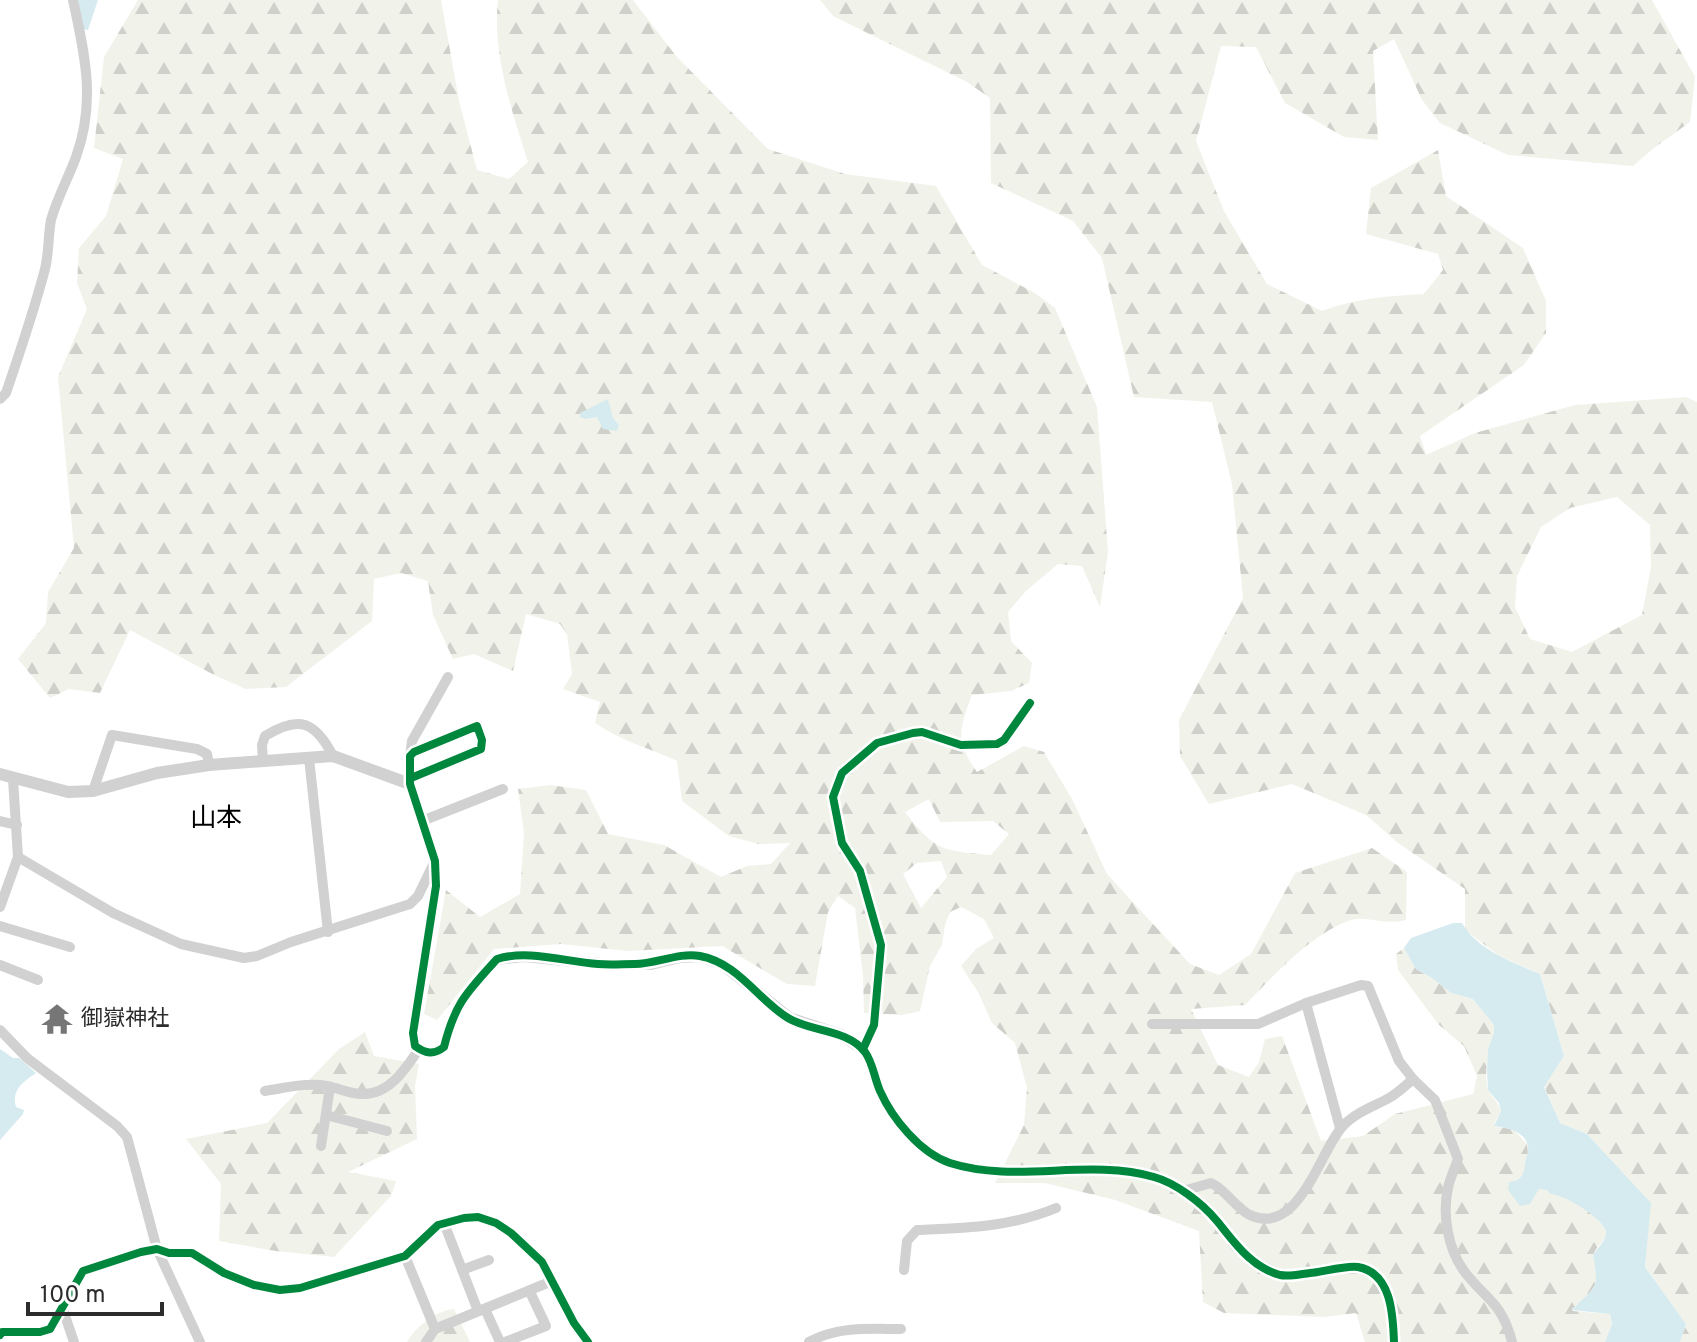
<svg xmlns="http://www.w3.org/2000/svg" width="1697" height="1342" font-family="Overpass,'Noto Sans JP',sans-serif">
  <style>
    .forest { fill: url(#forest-firs); fill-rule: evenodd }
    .water { fill: #d6ebf0 }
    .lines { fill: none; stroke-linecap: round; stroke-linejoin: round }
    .minor { stroke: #d1d1d1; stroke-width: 10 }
    .tertiary { stroke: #d1d1d1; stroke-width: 12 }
    .cycleway-casing { stroke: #fff; stroke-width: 13 }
    .cycleway { stroke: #00873e; stroke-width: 8 }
    .labels { text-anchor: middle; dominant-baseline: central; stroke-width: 8; stroke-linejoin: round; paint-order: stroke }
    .poi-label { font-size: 22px; fill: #2c2c2c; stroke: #fff; text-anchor: start }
    .quarter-label { font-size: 26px; fill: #000; stroke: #fff }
  </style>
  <defs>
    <pattern id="forest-firs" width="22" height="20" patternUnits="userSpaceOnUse" patternTransform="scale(2)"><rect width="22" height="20" fill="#f1f3ea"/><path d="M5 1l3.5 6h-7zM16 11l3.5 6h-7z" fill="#cfd0c9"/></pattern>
  </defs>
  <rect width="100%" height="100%" fill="#fff"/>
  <!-- forest -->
  <g class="forest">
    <path d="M138 0H441L459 101 477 170 509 179 528 162C512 111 492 54 498 0H633L676 56 768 149 845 174 936 186 982 265 1035 293 1055 308 1097 407 1108 552 1100 607 1082 566 1058 564 1026 591 1008 612 1011 641 1032 663 1029 683 1011 691 972 695C959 730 955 741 977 772L1024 746 1044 752 1072 799 1107 874 1190 964 1219 975 1251 954 1295 873 1372 848 1407 872 1406 920C1385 926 1365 915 1351 920 1312 933 1273 976 1245 1005L1191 1009 1218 1065 1249 1077 1259 1062 1265 1039 1282 1036 1321 1141 1363 1136 1395 1114 1473 1094 1477 1076 1464 1046 1438 1024 1398 970 1396 954 1404 948 1416 969 1432 978 1451 993 1474 999 1494 1025C1495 1046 1481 1066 1488 1089 1491 1097 1499 1102 1501 1111L1494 1124 1496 1127 1513 1129 1527 1144 1528 1153 1523 1176 1510 1192 1517 1199H1533L1534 1193 1539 1189C1552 1189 1600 1213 1605 1229 1609 1239 1599 1243 1595 1251 1591 1258 1595 1262 1597 1268 1602 1286 1583 1299 1572 1309L1573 1311 1610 1314 1612 1324 1605 1342H1365L1356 1313 1324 1317 1224 1313 1203 1302 1199 1231 1115 1200 1045 1183H995L1024 1125 1027 1088 1015 1043 992 1023 978 992 961 966 976 949 994 938 984 919 961 907 950 912 945 925 942 945 930 966 920 1011 902 1015 864 1013 863 976 855 908 838 896 828 912 815 986 787 984 722 946 628 951 561 944 494 949 437 1020 424 1014 446 890 480 917 520 894 524 833 518 789 550 785 586 790 608 834 664 845 721 877 747 866 771 864 790 843 759 844 729 836 682 801 677 761C649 748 621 741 595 723L600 702 563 689 572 674 567 634 560 624 526 614 513 671 474 654 453 659 433 615 428 581 401 573 374 579 372 621 286 687 246 689 216 676 130 630 100 693 69 689 50 698 18 659 46 623 48 592 74 548 58 377 87 309 77 283 79 248 106 216 123 159 94 148 104 57ZM929 799 940 822 993 821 1009 834 991 855C943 851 935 851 905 812ZM941 861 947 877 921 908 903 874 917 863Z"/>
    <path d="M820 0H1652L1695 77 1690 122 1654 148 1633 166 1508 155 1440 123 1422 100 1394 39 1373 51 1378 140 1344 137 1285 103 1256 47 1221 46 1196 141 1224 211 1267 284 1322 311C1356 298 1388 296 1424 294L1443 270 1438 254 1366 234 1371 188 1438 150 1446 196 1523 248 1546 301V333L1524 365 1420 436 1426 455 1475 433 1575 405 1686 397 1697 402V1342H1680L1686 1324 1645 1267 1650 1203 1587 1134 1560 1123 1544 1086 1564 1056 1540 974 1498 955 1465 930V889L1398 843 1366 815 1292 784 1209 804 1180 756 1179 720 1243 598 1232 484 1212 402 1134 397 1102 258 1073 221 991 183 990 98 967 82 833 16ZM1617 497 1650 525 1651 567 1642 615 1572 652 1530 639 1515 607 1517 576 1541 527 1570 508Z"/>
    <path d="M365 1032 374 1056 419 1064 415 1086 417 1139 348 1172 396 1181 391 1196 334 1257 276 1251 219 1241 221 1184 186 1139 267 1123 339 1049Z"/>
    <path d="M454 1309 470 1342H407C415 1327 437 1310 454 1309Z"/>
  </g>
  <!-- water -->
  <g class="water">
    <path d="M78 0H98L88 30 83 29Z"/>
    <path d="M608 399 613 418 619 425 617 431 603 429 597 417 585 419 580 417V413Z"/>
    <path d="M1453 923H1462C1477 950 1513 962 1540 974L1564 1056 1544 1087 1560 1123 1587 1134 1651 1203 1645 1267 1686 1324 1680 1342H1605L1612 1324 1610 1314 1572 1310C1595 1285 1600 1292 1593 1256 1596 1249 1606 1241 1606 1233 1607 1220 1562 1193 1550 1194L1547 1190 1539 1189 1530 1204 1520 1206 1508 1190 1509 1182C1521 1181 1523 1176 1525 1165 1525 1161 1527 1156 1528 1152 1530 1132 1508 1128 1494 1126L1501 1111 1499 1103 1488 1090 1487 1072 1488 1049 1494 1033V1025L1473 999 1451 993 1432 978 1416 969 1404 948 1411 938Z"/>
    <path d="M0 1049 13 1058H19L36 1073C23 1082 11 1090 16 1107L24 1110 23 1114 0 1140Z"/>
  </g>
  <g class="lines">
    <!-- minor -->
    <g class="minor">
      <path d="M0 399 6 393C20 352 34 311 45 269 49 253 48 236 51 220 57 198 68 179 76 157 96 102 85 55 73 0"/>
      <path d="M1030 703 1004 740 997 744 961 745 922 732 913 733 877 743 842 773 833 797 842 843 860 871 881 945 874 1025 863 1049 872 1063 880 1090 889 1108 907 1132 928 1150 948 1163 1004 1172 1112 1170 1156 1177 1183 1191 1216 1219 1235 1246 1257 1263 1282 1276 1358 1267 1374 1275 1390 1296 1394 1342"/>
      <path d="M410 756 412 741 448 677"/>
      <path d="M309 758 328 932"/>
      <path d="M263 761 262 745 265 736C299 715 315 721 333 756"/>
      <path d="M410 784V756L414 752 477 726 482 740 481 749 411 778"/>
      <path d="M93 791 112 735 197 749 207 754 209 765"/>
      <path d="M0 821 17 825"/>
      <path d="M422 821 503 789"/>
      <path d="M18 857 113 913 181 944 244 958 257 956 291 942 410 904 418 896 435 861"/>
      <path d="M0 907 18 857 13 779"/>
      <path d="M0 926 70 947"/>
      <path d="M0 965 38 980"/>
      <path d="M1306 1003 1340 1128"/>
      <path d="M1152 1024H1258L1306 1003 1361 985 1368 986 1399 1061 1413 1079 1435 1100 1458 1159C1455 1168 1450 1178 1448 1188 1442 1215 1448 1249 1464 1271 1486 1300 1502 1302 1512 1342"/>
      <path d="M0 1030 27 1058 117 1126 127 1137 157 1249 200 1342"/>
      <path d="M265 1091C285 1088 307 1082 327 1086 339 1088 352 1095 364 1094 390 1094 406 1068 419 1049"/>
      <path d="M326 1115 387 1131"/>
      <path d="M321 1146 330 1087"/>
      <path d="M1183 1191 1211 1183C1226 1190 1234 1206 1248 1214 1298 1240 1320 1151 1342 1127 1354 1113 1373 1107 1389 1098 1398 1093 1405 1086 1413 1079"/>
      <path d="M444 1223 478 1311"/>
      <path d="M405 1256 435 1329"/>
      <path d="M462 1270 489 1260"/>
      <path d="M904 1270 907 1241 917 1230C965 1228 1011 1227 1056 1208"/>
      <path d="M62 1307 74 1342"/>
      <path d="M485 1309 500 1342"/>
      <path d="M0 1335 2 1332H40L50 1329 83 1271 141 1252 157 1249 169 1253H192L224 1273 254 1285 280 1290 300 1288 405 1256 438 1225 464 1218 478 1217 496 1223 511 1233 542 1262 574 1323 588 1342"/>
      <path d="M426 1342 435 1329 552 1281"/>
      <path d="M505 1342 546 1326 530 1292"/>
      <path d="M809 1342C838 1326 869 1329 901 1329"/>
    </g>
    <!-- tertiary -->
    <path class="tertiary" d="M0 774 68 792 93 791 157 773 209 765 333 756 410 784 435 861 436 886 413 1033 415 1046C426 1054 434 1055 444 1047 455 1003 467 992 497 959L524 956 601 964H651L680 957 700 956 724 965 789 1018 841 1035 863 1049"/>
    <defs>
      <g id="cycleway">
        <path d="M411 778 481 749 482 740 477 726 414 752 410 756V784L435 861 436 886 413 1033 415 1046C426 1054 434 1055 444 1047 455 1003 467 992 497 959 528 949 566 962 598 964 610 965 623 964 635 964 656 964 679 952 700 956 738 963 758 1000 788 1018 811 1032 847 1029 865 1052 873 1063 874 1077 880 1091 892 1118 920 1153 950 1163 1016 1184 1088 1158 1154 1177 1176 1183 1202 1203 1217 1221 1235 1243 1251 1267 1280 1275 1289 1277 1301 1274 1310 1273 1322 1272 1347 1265 1358 1267 1392 1273 1393 1316 1394 1342"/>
        <path d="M863 1049 874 1025 881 945 860 871 842 843 833 797 842 773 877 743 913 733 922 732 961 745 997 744 1004 740 1030 703"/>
        <path d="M0 1335 2 1332H40L50 1329 83 1271 141 1252 157 1249 169 1253H192L224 1273 254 1285 280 1290 300 1288 405 1256 438 1225 464 1218 478 1217 496 1223 511 1233 542 1262 574 1323 588 1342"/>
      </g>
    </defs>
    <!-- cycleway casing -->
    <use href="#cycleway" class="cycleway-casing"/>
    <!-- cycleway -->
    <use href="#cycleway" class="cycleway"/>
  </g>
  <!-- icons -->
  <defs>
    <symbol id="temple-bare" viewBox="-9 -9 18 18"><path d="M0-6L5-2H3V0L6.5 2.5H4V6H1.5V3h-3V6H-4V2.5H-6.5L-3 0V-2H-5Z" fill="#767676" stroke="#fff" stroke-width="2.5" paint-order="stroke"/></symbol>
  </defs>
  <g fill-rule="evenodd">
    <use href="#temple-bare" x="35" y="997" width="44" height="44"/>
  </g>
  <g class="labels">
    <!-- poi labels -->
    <g class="poi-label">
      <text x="81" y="1019">御嶽神社</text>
    </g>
    <!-- quarter labels -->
    <g class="quarter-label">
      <text x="216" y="819">山本</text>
    </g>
  </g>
  <!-- scale -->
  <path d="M28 1302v12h134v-12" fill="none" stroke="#2c2c2c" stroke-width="4"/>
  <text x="40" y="1302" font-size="24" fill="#2c2c2c" stroke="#ffffff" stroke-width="6" paint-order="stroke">100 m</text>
</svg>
